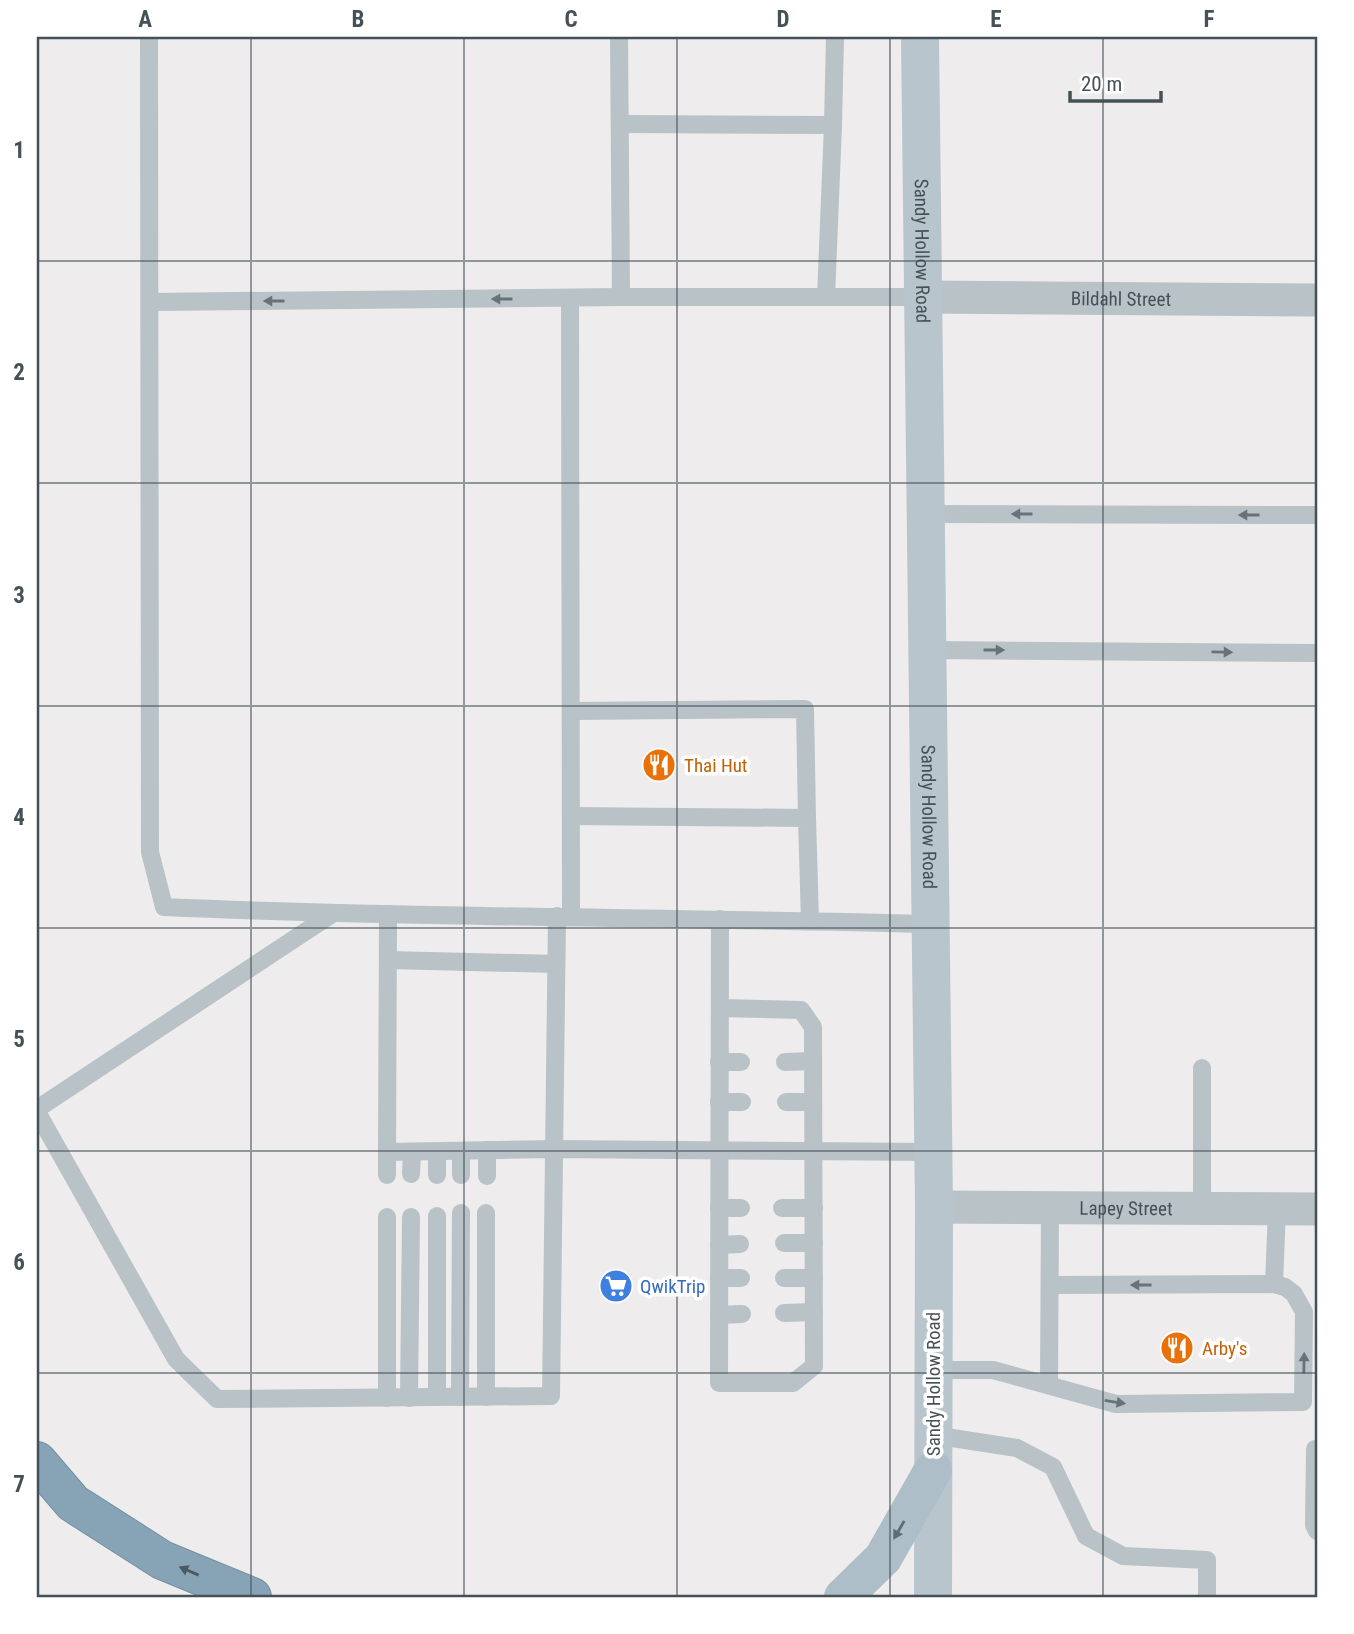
<svg xmlns="http://www.w3.org/2000/svg" width="1354" height="1634" font-family="'Roboto Condensed',sans-serif">
  <style>
    .lines { fill: none; stroke-linecap: round; stroke-linejoin: round }
    .highway-casing { stroke: #738fa2; stroke-width: 40 }
    .lane { stroke: #b8c2c7; stroke-width: 18 }
    .street { stroke: #b8c2c7; stroke-width: 33 }
    .secondary { stroke: #b9c5cc; stroke-width: 38 }
    .primary { stroke: #adbec9; stroke-width: 38 }
    .highway { stroke: #87a4b7; stroke-width: 38 }
    .oneway { fill: #687379 }
    .oneway2 { fill: #606c74 }
    .oneway3 { fill: #4c5961 }
    .grid { fill: none; stroke: #465157; stroke-width: 2; stroke-opacity: 0.55 }
    .labels { text-anchor: middle; dominant-baseline: central; stroke-width: 7; stroke-linejoin: round; paint-order: stroke }
    .street-label { font-size: 19px; fill: #465157; stroke: #fff }
    .food-label { font-size: 19px; fill: #c56008; stroke: #fff; text-anchor: start }
    .shop-label { font-size: 19px; fill: #366cbe; stroke: #fff; text-anchor: start }
    .neatline { fill: none; stroke: #465157; stroke-width: 2.5 }
    .grid-label { font-size: 23px; text-anchor: middle; font-weight: bold; fill: #465157 }
  </style>
  <rect width="100%" height="100%" fill="#eeecec"/>
  <g class="lines">
    <defs>
      <path id="highway" d="M37 1461 73 1503 162 1560 252 1597"/>
    </defs>
    <!-- highway casing -->
    <use href="#highway" class="highway-casing"/>
    <!-- lane -->
    <g class="lane">
      <path d="M149 37 150 852 164 907C419 918 675 917 930 924"/>
      <path d="M619 37 621 297"/>
      <path d="M620 124 833 125 835 37"/>
      <path d="M826 297 833 125"/>
      <path d="M570 299 571 916"/>
      <path d="M150 302 621 297H923"/>
      <path d="M925 514 1317 515"/>
      <path d="M926 650 1317 653"/>
      <path d="M571 711 805 709 807 818"/>
      <path d="M571 816 807 818 810 921"/>
      <path d="M388 914 387 1152 554 1149 933 1152"/>
      <path d="M388 960 556 964"/>
      <path d="M720 1008 801 1010 813 1027 814 1366 793 1383H719L720 919"/>
      <path d="M719 1062H741"/>
      <path d="M785 1062 813 1061"/>
      <path d="M719 1102H742"/>
      <path d="M786 1102H813"/>
      <path d="M37 1109 332 914"/>
      <path d="M37 1112 176 1359 217 1399 551 1396 557 916"/>
      <path d="M487 1150V1176"/>
      <path d="M461 1151V1175"/>
      <path d="M387 1152V1175"/>
      <path d="M437 1152V1175"/>
      <path d="M411 1174 412 1152"/>
      <path d="M719 1208H741"/>
      <path d="M782 1208H814"/>
      <path d="M1202 1208V1068"/>
      <path d="M387 1217V1398"/>
      <path d="M784 1243H814"/>
      <path d="M719 1245 740 1244"/>
      <path d="M719 1278H741"/>
      <path d="M784 1278H814"/>
      <path d="M1274 1284 1277 1209"/>
      <path d="M784 1313 814 1312"/>
      <path d="M719 1315 742 1314"/>
      <path d="M934 1370H993L1116 1404 1303 1402 1304 1312 1294 1294 1285 1287 1274 1284 1050 1285"/>
      <path d="M1049 1384 1050 1208"/>
      <path d="M437 1397V1216"/>
      <path d="M460 1397 461 1213"/>
      <path d="M486 1397V1213"/>
      <path d="M409 1398 411 1217"/>
      <path d="M933 1435 1017 1448 1053 1467 1086 1536 1123 1556 1207 1560V1597"/>
      <path d="M1315 1449 1314 1525 1317 1531"/>
    </g>
    <!-- street -->
    <g class="street">
      <path id="s1" d="M923 297 1317 300"/>
      <path id="s2" d="M934 1207 1317 1209"/>
    </g>
    <!-- secondary -->
    <path class="secondary" id="s3" d="M920 37 934 1207 933 1597"/>
    <!-- primary -->
    <path class="primary" d="M843 1597 883 1558 933 1470"/>
    <!-- highway -->
    <use href="#highway" class="highway"/>
  </g>
  <!-- one-way arrows -->
  <defs><path id="oneway-solid" d="M-6-.8H1V-3.2L6.5 0L1 3.2V.8H-6Z" transform="scale(1.75)"/></defs>
  <g class="oneway">
    <use href="#oneway-solid" transform="translate(502 299) rotate(180)"/>
    <use href="#oneway-solid" transform="translate(274 301) rotate(180)"/>
    <use href="#oneway-solid" transform="translate(1022 514) rotate(-180)"/>
    <use href="#oneway-solid" transform="translate(1249 515) rotate(-180)"/>
    <use href="#oneway-solid" transform="translate(994 650)"/>
    <use href="#oneway-solid" transform="translate(1222 652) rotate(1)"/>
    <use href="#oneway-solid" transform="translate(1141 1285) rotate(180)"/>
    <use href="#oneway-solid" transform="translate(1304 1363) rotate(-89)"/>
    <use href="#oneway-solid" transform="translate(1115 1402) rotate(9)"/>
  </g>
  <use class="oneway2" href="#oneway-solid" transform="translate(899 1530) rotate(120)"/>
  <use class="oneway3" href="#oneway-solid" transform="translate(189 1571) rotate(-157)"/>
  <!-- grid -->
  <path class="grid" d="M251 37V1597M464 37V1597M677 37V1597M890 37V1597M1103 37V1597M37 261H1317M37 483H1317M37 706H1317M37 928H1317M37 1151H1317M37 1373H1317"/>
  <!-- icons -->
  <defs>
    <symbol id="restaurant-disc" viewBox="-11 -11 22 22"><circle r="9.5" fill="#e8710a" stroke="#fff"/><path d="M-5-6h1v4h1v-4h1v4h1v-4h1v5L-1.5 .5V6h-2V.5L-5-1ZM5-6V6H3V1.5H1.5Q1.5-4 5-6Z" fill="#fff"/></symbol>
    <symbol id="supermarket-disc" viewBox="-11 -11 22 22"><circle r="9.5" fill="#3f7fe0" stroke="#fff"/><path d="M-6-5.5h2.5l.6 2H6L4.5 2H-2.5L-4.4-4H-6ZM-1.5 3.2a1.3 1.3 0 1 0 .1 0ZM3 3.2a1.3 1.3 0 1 0 .1 0Z" fill="#fff"/></symbol>
  </defs>
  <g fill-rule="evenodd">
    <use href="#restaurant-disc" x="640" y="746" width="38" height="38"/>
    <use href="#supermarket-disc" x="597" y="1267" width="38" height="38"/>
    <use href="#restaurant-disc" x="1158" y="1329" width="38" height="38"/>
  </g>
  <g class="labels">
    <!-- street labels -->
    <g class="street-label">
      <text stroke="none"><textPath href="#s3" startOffset="214">Sandy Hollow Road</textPath></text>
      <text stroke="none"><textPath href="#s1" startOffset="198">Bildahl Street</textPath></text>
      <text stroke="none"><textPath href="#s3" startOffset="780">Sandy Hollow Road</textPath></text>
      <text stroke="none"><textPath href="#s2" startOffset="192">Lapey Street</textPath></text>
      <text transform="translate(933 1384) rotate(-90)">Sandy Hollow Road</text>
    </g>
    <!-- food labels -->
    <g class="food-label">
      <text x="684" y="765">Thai Hut</text>
      <text x="1202" y="1348">Arby's</text>
    </g>
    <!-- shop labels -->
    <g class="shop-label">
      <text x="640" y="1286">QwikTrip</text>
    </g>
  </g>
  <!-- border -->
  <rect width="1354" height="1634" fill="none" stroke="#ffffff" stroke-width="77"/>
  <!-- scale -->
  <path d="M1070 91v10h91v-10" fill="none" stroke="#465157" stroke-width="3.5"/>
  <text x="1081" y="91" font-size="21" fill="#465157" stroke="#ffffff" stroke-width="5" paint-order="stroke">20 m</text>
  <rect x="38" y="38" width="1278" height="1558" class="neatline"/>
  <g class="grid-label">
    <text x="145" y="27">A</text>
    <text x="358" y="27">B</text>
    <text x="571" y="27">C</text>
    <text x="783" y="27">D</text>
    <text x="996" y="27">E</text>
    <text x="1209" y="27">F</text>
    <text x="19" y="158">1</text>
    <text x="19" y="380">2</text>
    <text x="19" y="603">3</text>
    <text x="19" y="825">4</text>
    <text x="19" y="1047">5</text>
    <text x="19" y="1270">6</text>
    <text x="19" y="1492">7</text>
  </g>
</svg>
